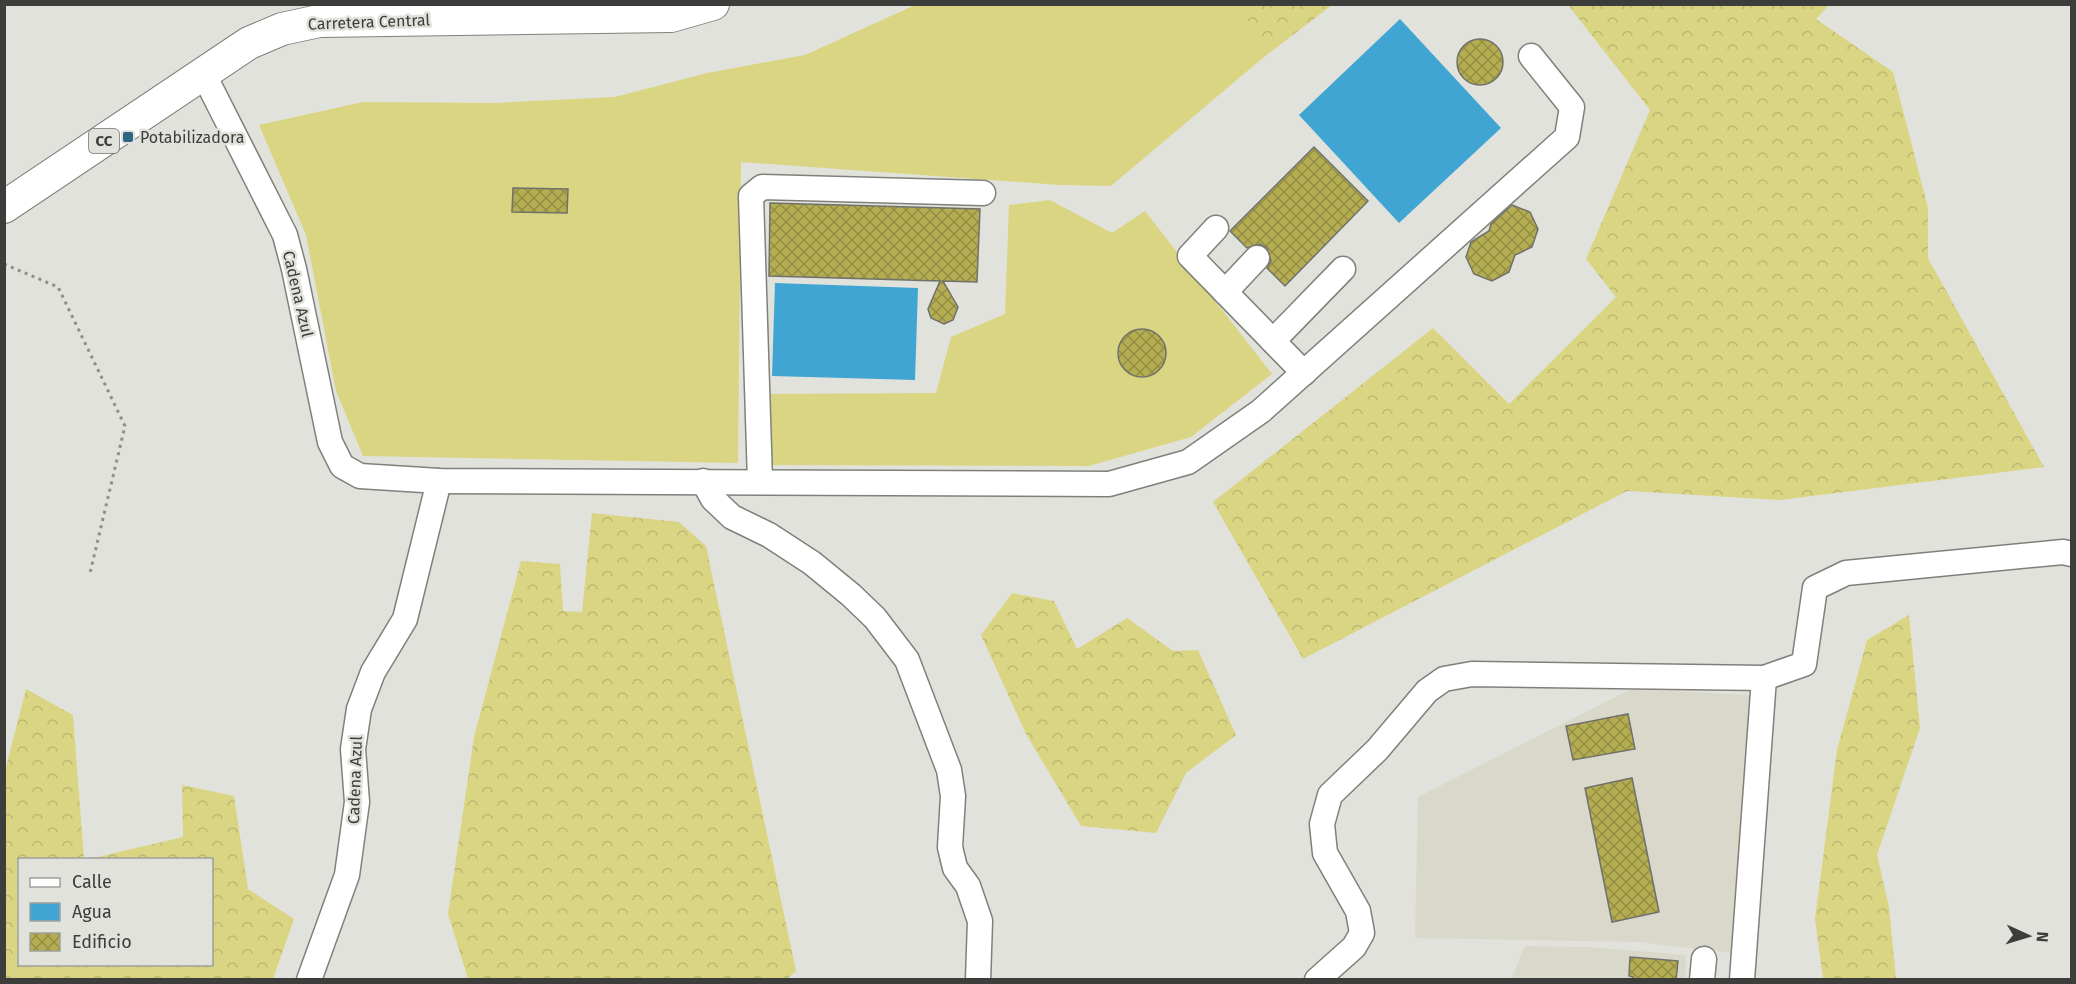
<svg xmlns="http://www.w3.org/2000/svg" width="2076" height="984" font-family="'Fira Sans',sans-serif">
  <style>
    .built { fill: #d9d8cb }
    .grass { fill: #dad583 }
    .forest { fill: url(#forest-crowns) }
    .water { fill: #40a5d2 }
    .building { fill: url(#building-cross-hatch); stroke: #71716c; stroke-width: 1.5 }
    .lines { fill: none; stroke-linecap: round; stroke-linejoin: round }
    .minor-casing { stroke: #80807b; stroke-width: 27 }
    .major-casing { stroke: #80807b; stroke-width: 34 }
    .path { stroke: #8e8e8a; stroke-width: 3; stroke-dasharray: 3 4.5; stroke-linecap: butt }
    .minor { stroke: #fff; stroke-width: 24 }
    .major { stroke: #fff; stroke-width: 32 }
    .poi-dot { fill: #2f6680; stroke: #e2e2dc; stroke-width: 2 }
    .labels { text-anchor: middle; dominant-baseline: central; stroke-width: 5; stroke-linejoin: round; paint-order: stroke }
    .shield { fill: #e2e2dc; stroke: #6e6e6b; stroke-width: 1.5 }
    .shield-label { font-size: 15px; font-weight: bold; fill: #3d3d3b }
    .street-label { font-size: 16px; fill: #3d3d3b; stroke: #e2e2dc }
    .poi-label { font-size: 16px; fill: #3d3d3b; stroke: #e2e2dc; text-anchor: start }
  </style>
  <defs>
    <pattern id="forest-crowns" width="20" height="18" patternUnits="userSpaceOnUse" patternTransform="scale(1.5)"><rect width="20" height="18" fill="#dad583"/><path d="M2 6a3 3 0 1 1 6 0M12 15a3 3 0 1 1 6 0" fill="none" stroke="#bcb872"/></pattern>
    <pattern id="building-cross-hatch" width="8" height="8" patternUnits="userSpaceOnUse" patternTransform="scale(1.5)"><rect width="8" height="8" fill="#b4ad52"/><path d="M0 0l8 8M0 8l8-8" fill="none" stroke="#948e45"/></pattern>
  </defs>
  <rect width="100%" height="100%" fill="#e2e2dc"/>
  <!-- built -->
  <g class="built">
    <path d="M1631 689 1748 695 1758 718 1732 953 1638 942 1415 938 1418 797Z"/>
    <path d="M1525 946 1589 947 1686 955 1685 979 1511 980Z"/>
  </g>
  <!-- grass -->
  <g class="grass">
    <path d="M915 5H1241L1264 57 1111 186 1060 185 741 162 738 463 363 456 336 391 306 235 259 125 363 102 494 103 615 97 707 73 805 55Z"/>
    <path d="M1050 200 1112 233 1145 211 1272 374 1191 437 1089 466 766 465V394L936 393 951 337 1005 314 1009 205Z"/>
  </g>
  <!-- forest -->
  <g class="forest">
    <path d="M1241 5H1332L1264 57Z"/>
    <path d="M1568 5H1829L1816 19 1893 72 1928 208V258L2044 467 1780 500 1627 491 1303 659 1213 502 1433 328 1509 404 1616 297 1586 259 1650 110Z"/>
    <path d="M592 513 679 522 706 546 796 971 787 979H468L448 914 474 737 521 561 560 564 563 611 582 612Z"/>
    <path d="M1012 593 1054 601 1077 649 1127 618 1173 651 1198 650 1236 735 1186 773 1156 833 1081 826 1026 734 981 635Z"/>
    <path d="M1909 615 1920 728 1877 855 1889 907 1896 979H1823L1815 919 1837 750 1867 640Z"/>
    <path d="M26 689 73 715 84 859 20 860V964H212V860L89 859 183 837 182 785 234 796 248 889 294 919 273 979H5V771Z"/>
  </g>
  <!-- water -->
  <g class="water">
    <path d="M1400 19 1501 128 1399 223 1299 115Z"/>
    <path d="M775 283 918 288 915 380 772 376Z"/>
  </g>
  <!-- building -->
  <g class="building">
    <circle cx="1480" cy="62" r="23"/>
    <path d="M1314 147 1368 201 1285 286 1267 268 1271 261 1267 248 1260 244 1247 248 1230 231Z"/>
    <path d="M513 188 568 189 567 213 512 212Z"/>
    <path d="M770 203 980 209 977 282 943 281 958 307 953 320 944 324 931 318 928 309 940 281 769 276Z"/>
    <path d="M1512 205 1530 212 1538 229 1532 247 1515 255 1509 272 1492 281 1474 274 1466 257 1471 242 1489 231 1491 224Z"/>
    <circle cx="1142" cy="353" r="24"/>
    <path d="M1628 714 1635 749 1573 760 1566 726Z"/>
    <path d="M1632 778 1659 912 1612 922 1585 788Z"/>
    <path d="M1630 957 1678 961 1676 980H1632L1633 977 1629 976Z"/>
  </g>
  <g class="lines">
    <defs>
      <g id="minor">
        <path d="M203 73 285 235 294 269 330 442 342 466 360 476 439 481 1109 484 1188 462 1261 411 1567 137 1572 107 1531 56"/>
        <path d="M1216 228 1190 256 1304 373"/>
        <path d="M1225 292 1257 258"/>
        <path d="M1273 341 1343 269"/>
        <path d="M703 481 713 499 732 517 769 535 812 563 851 595 875 618 907 660 949 770 953 796 950 847 955 868 968 886 980 921 978 980"/>
        <path d="M760 481 751 196 762 187 983 193"/>
        <path d="M309 980 347 875 357 802 353 749 359 709 373 672 405 619 439 481"/>
        <path d="M1317 980 1354 947 1362 933 1358 911 1325 853 1322 824 1330 795 1377 750 1427 691 1444 679 1472 674 1764 678 1804 664 1815 588 1846 573 2063 552 2072 554"/>
        <path d="M1702 980 1704 959"/>
        <path d="M1742 980 1764 678"/>
      </g>
      <path id="major" d="M4 207 249 43 282 29 319 21 671 16 713 4"/>
    </defs>
    <!-- minor casing -->
    <use href="#minor" class="minor-casing"/>
    <!-- major casing -->
    <use href="#major" class="major-casing"/>
    <!-- path -->
    <path class="path" d="M4 264 58 287 125 426 90 573"/>
    <!-- minor -->
    <use href="#minor" class="minor"/>
    <!-- major -->
    <use href="#major" class="major"/>
  </g>
  <!-- markers -->
  <rect class="poi-dot" x="122" y="131" width="12" height="12" rx="3"/>
  <g class="labels">
    <!-- shield labels -->
    <rect class="shield" x="89" y="129" width="30" height="24" rx="4.5"/>
    <g class="shield-label">
      <text x="104" y="141">CC</text>
    </g>
    <!-- street labels -->
    <g class="street-label">
      <text transform="translate(369 22) rotate(-2)">Carretera Central</text>
      <text transform="translate(298 294) rotate(77)">Cadena Azul</text>
      <text transform="translate(355 780) rotate(-88)">Cadena Azul</text>
    </g>
    <!-- poi labels -->
    <g class="poi-label">
      <text x="140" y="137">Potabilizadora</text>
    </g>
  </g>
  <!-- border -->
  <rect width="2076" height="984" fill="none" stroke="#3d3d3b" stroke-width="12"/>
  <!-- legend -->
  <rect x="18" y="858" width="195" height="108" fill="#e2e2dc" stroke="#a0a09c" stroke-width="1.5"/>
  <rect x="30" y="878" width="30" height="9" fill="#ffffff" stroke="#a0a09c" stroke-width="1.5"/>
  <text x="72" y="888" font-size="18" fill="#3d3d3b">Calle</text>
  <rect x="30" y="903" width="30" height="18" fill="#40a5d2" stroke="#a0a09c" stroke-width="1.5"/>
  <text x="72" y="918" font-size="18" fill="#3d3d3b">Agua</text>
  <rect x="30" y="933" width="30" height="18" fill="url(#building-cross-hatch)" stroke="#a0a09c" stroke-width="1.5"/>
  <text x="72" y="948" font-size="18" fill="#3d3d3b">Edificio</text>
  <!-- north arrow -->
  <g transform="translate(2028 936) rotate(94)" stroke="#e2e2dc" stroke-width="4.5" paint-order="stroke">
  <path d="M0-4.5L10 22L0 15L-10 22Z" fill="#3d3d3b"/>
  <text y="-9" font-size="16" font-weight="bold" text-anchor="middle" fill="#3d3d3b">N</text>
  </g>
</svg>
